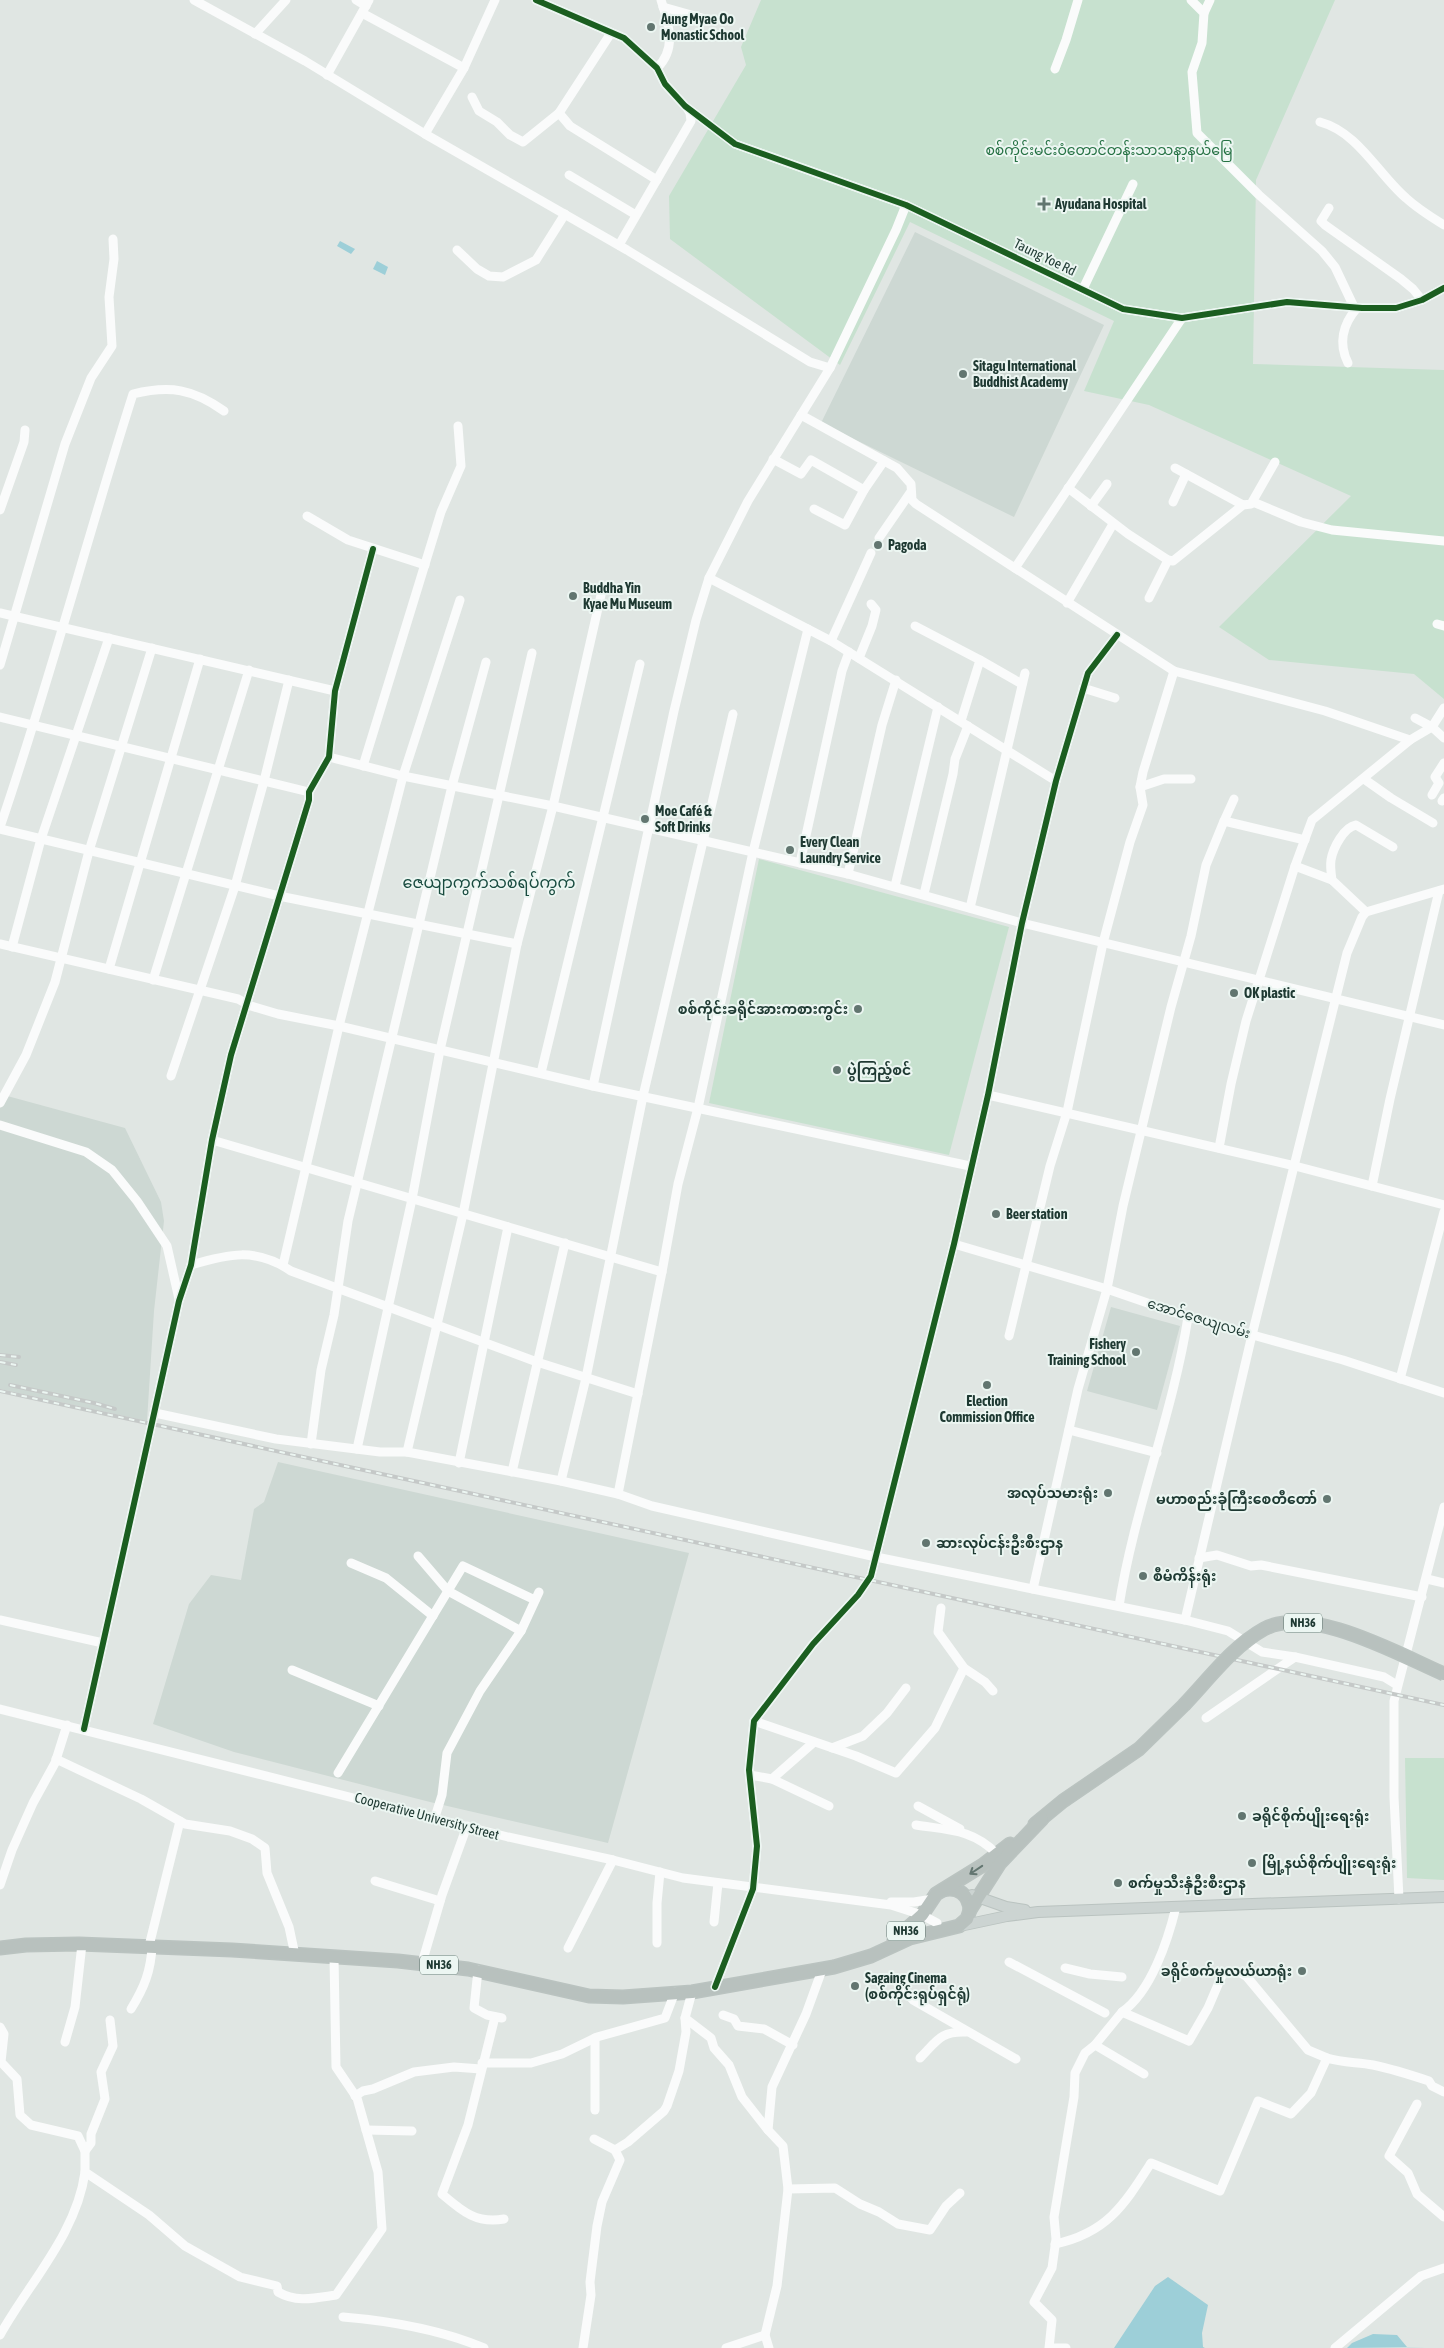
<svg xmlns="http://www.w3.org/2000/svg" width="1444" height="2348" font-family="'Asap Condensed','Noto Sans Myanmar',sans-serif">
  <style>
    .built { fill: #cdd8d3 }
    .green { fill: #c7e1cf }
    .water { fill: #9dcfd8 }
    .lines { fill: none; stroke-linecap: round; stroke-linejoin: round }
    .major-casing { stroke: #bac3c0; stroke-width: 12 }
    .highway-casing { stroke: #bac3c0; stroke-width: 15 }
    .minor { stroke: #fafbfb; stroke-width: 9 }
    .major { stroke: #ccd4d2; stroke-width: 10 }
    .highway { stroke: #b8c1be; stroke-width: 12 }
    .rail-casing { stroke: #c5c9c8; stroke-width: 4 }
    .rail { stroke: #ecf6f2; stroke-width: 2; stroke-dasharray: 5.5; stroke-linecap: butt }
    .highway-bridge-casing { stroke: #bac3c0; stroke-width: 15; stroke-linecap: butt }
    .highway-bridge { stroke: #b8c1be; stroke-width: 12 }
    .cycleway-casing { stroke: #ecf6f2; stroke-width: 9 }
    .cycleway { stroke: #1b5e20; stroke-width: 6 }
    .oneway { stroke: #637671 }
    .poi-dot { fill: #627670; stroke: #ecf6f2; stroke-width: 2 }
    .labels { text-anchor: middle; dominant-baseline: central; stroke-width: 4; stroke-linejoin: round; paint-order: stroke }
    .shield { fill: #ecf6f2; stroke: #5c726c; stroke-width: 1 }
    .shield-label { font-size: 12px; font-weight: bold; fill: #1e3932 }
    .poi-label { font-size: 14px; font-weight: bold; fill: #1e3932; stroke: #ecf6f2; text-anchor: start }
    .park-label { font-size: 14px; fill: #267244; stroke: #ecf6f2 }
    .street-label { font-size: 14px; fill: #1e3932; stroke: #ecf6f2 }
    .quarter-label { font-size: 16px; fill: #194c40; stroke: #ecf6f2 }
  </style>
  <rect width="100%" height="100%" fill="#e0e6e3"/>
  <!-- built -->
  <g class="built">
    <path d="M915 232 1104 325 1014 517 821 423Z"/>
    <path d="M0 1094 125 1128 161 1202 164 1221 154 1311 147 1421 0 1389Z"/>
    <path d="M1111 1307 1180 1326 1157 1410 1087 1391Z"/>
    <path d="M278 1462 689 1553 608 1843 430 1802 234 1752 153 1724 189 1604 211 1575 241 1580 254 1509 264 1502Z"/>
  </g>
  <!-- green -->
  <g class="green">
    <path d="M761 0H1335L1256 180 1253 364 1444 370V699L1414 674 1269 660 1219 627 1351 496 1149 405 1084 391 1114 321 910 222 840 365 670 239 669 196 746 65 741 47Z"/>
    <path d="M759 859 1009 927 949 1155 709 1103Z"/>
    <path d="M1444 1758V1880L1407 1878 1405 1758Z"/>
  </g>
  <!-- water -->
  <g class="water">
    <path d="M340 241 355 249 351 254 337 246Z"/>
    <path d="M377 261 388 267 385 275 373 269Z"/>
    <path d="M1168 2277 1208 2305 1202 2333 1203 2347 1205 2348H1114L1155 2286Z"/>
    <path d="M1373 2334 1397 2335 1407 2347H1426L1347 2348 1352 2343Z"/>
  </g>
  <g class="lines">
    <defs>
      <g id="major">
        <path d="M972 1895 1006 1907 1025 1910"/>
        <path d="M960 1926 1007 1916 1038 1912 1444 1897"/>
      </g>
      <g id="highway">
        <path d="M1035 1824 1063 1801 1139 1749 1184 1705"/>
        <path d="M943 1890C958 1886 969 1895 970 1910"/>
        <path d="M894 1940 922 1915 936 1894 983 1865 1010 1844"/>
        <path d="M0 1948 26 1945 79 1944 232 1950 398 1961 468 1969 589 1996 623 1997 692 1992 834 1967 871 1956 910 1938 959 1926 967 1919 970 1910 1000 1863 1042 1819"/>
      </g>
    </defs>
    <!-- major casing -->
    <use href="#major" class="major-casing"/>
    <!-- highway casing -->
    <use href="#highway" class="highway-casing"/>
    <!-- minor -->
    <g class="minor">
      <path d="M194 0 305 61 425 134 627 250 810 362 830 368"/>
      <path d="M356 0 366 6"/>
      <path d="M536 0 624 38 657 68 665 84 685 106 735 144 906 205 1123 309 1182 318 1287 302 1362 308H1396L1422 300 1444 288"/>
      <path d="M1191 0 1204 13 1202 43 1192 72 1197 133 1259 195 1322 251 1335 267 1354 307"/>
      <path d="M663 7 702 18"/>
      <path d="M362 13 464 68"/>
      <path d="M1204 13 1210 0"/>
      <path d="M255 34 286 0"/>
      <path d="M657 68C677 49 669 24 661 0"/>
      <path d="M1055 69 1066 40 1078 0"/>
      <path d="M327 75 369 0"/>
      <path d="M472 97 479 111 497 122 510 135 523 142 559 113 611 33"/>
      <path d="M559 113 570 126 657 180"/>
      <path d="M1320 122C1358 132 1378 174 1406 198 1418 209 1431 217 1444 225"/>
      <path d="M425 134 464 68 495 0"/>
      <path d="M569 175 636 215"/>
      <path d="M1329 208 1321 221 1325 225 1401 279 1413 289 1422 300"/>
      <path d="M619 245 691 121 690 113 687 108"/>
      <path d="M457 250 477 269 489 276 503 277 536 260 565 214"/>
      <path d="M1083 289 1133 184"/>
      <path d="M1348 363C1338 343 1343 324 1357 308"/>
      <path d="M801 415 897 468 911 484 912 500 916 504 1174 671 1325 711 1410 740"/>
      <path d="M773 459 801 474 811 460 864 490 884 461"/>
      <path d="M1175 468 1243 505"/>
      <path d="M1068 488 1128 534 1168 560 1173 561 1243 505 1251 504 1275 462"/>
      <path d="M1173 502 1186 474"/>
      <path d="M1253 502 1301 522 1332 530 1444 541"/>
      <path d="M1091 506 1107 484"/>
      <path d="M814 509 845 525 864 490"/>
      <path d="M0 510 24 442 25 430"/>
      <path d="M307 516 348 540 425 565"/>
      <path d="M879 538 910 493"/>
      <path d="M1015 568 1182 318"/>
      <path d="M709 578 831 641 1056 781"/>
      <path d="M1149 598 1168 560"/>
      <path d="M1067 603 1113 524"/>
      <path d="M0 613 335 691"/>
      <path d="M1437 624 1444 626"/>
      <path d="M915 626 980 660 961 721"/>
      <path d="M831 641 871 553"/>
      <path d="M859 658 872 626 876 610 871 604"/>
      <path d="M980 660 1022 684"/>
      <path d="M0 665 65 444 91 378 112 346 109 297 114 259 113 239"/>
      <path d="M1083 688 1115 698"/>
      <path d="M0 717 309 792"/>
      <path d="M1415 718 1432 727 1444 738"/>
      <path d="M329 757 403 776 553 806 848 874 1022 923 1444 1025"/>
      <path d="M363 766 441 512 461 466 458 426"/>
      <path d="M1364 779 1391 798 1433 823"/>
      <path d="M1140 787 1164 779H1191"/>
      <path d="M1432 795 1439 783 1435 777 1444 763"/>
      <path d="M1442 801 1444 798"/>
      <path d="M1224 821 1234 799"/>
      <path d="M0 827C49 684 87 538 133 394 170 385 193 389 224 411"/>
      <path d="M0 829 279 896 517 944"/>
      <path d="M800 863 842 671 849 652"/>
      <path d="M1295 866 1332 880"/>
      <path d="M848 874 882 725 896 680"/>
      <path d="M895 886 938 707"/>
      <path d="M924 894 953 774 955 759 968 726"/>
      <path d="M970 908 1025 673"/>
      <path d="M1366 912 1332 880C1331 873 1330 866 1331 860 1333 848 1344 827 1356 825L1393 847"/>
      <path d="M0 944 238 999 251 1006 278 1014 339 1026 593 1086 970 1166"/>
      <path d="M12 947 41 839 109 638"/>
      <path d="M109 969 200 659"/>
      <path d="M153 980 249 670"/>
      <path d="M541 1073 640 664"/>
      <path d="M171 1076 235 886 264 781 289 680"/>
      <path d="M593 1086 674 711 696 620 709 578 748 501 830 368 896 230 906 205"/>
      <path d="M988 1095 1295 1166 1444 1205"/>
      <path d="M0 1103 26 1055 55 982 89 851 152 648"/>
      <path d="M0 1125 86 1152 112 1170 137 1201 167 1246 179 1299"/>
      <path d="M212 1140 662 1272"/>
      <path d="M1219 1148 1231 1084 1246 1021 1295 866 1312 820 1410 740 1432 727 1444 708"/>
      <path d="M1372 1186 1390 1099 1439 891"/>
      <path d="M954 1244 1107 1289 1188 1317 1343 1360 1444 1393"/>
      <path d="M191 1265C228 1254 256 1247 291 1271L537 1362 638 1394"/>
      <path d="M283 1265 339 1026 403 776 460 600"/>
      <path d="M1009 1336 1050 1166 1067 1112 1103 943 1130 842 1143 805 1140 787 1143 772 1174 671"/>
      <path d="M1400 1379 1444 1212"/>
      <path d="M155 1413 276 1439 380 1452H407L561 1481 618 1494 652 1506 876 1557 1185 1620 1228 1631 1262 1652 1295 1657"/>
      <path d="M1069 1430 1157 1453"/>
      <path d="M311 1444 321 1370 334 1315 348 1221 452 786 486 662"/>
      <path d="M357 1449 412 1199 440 1050 532 653"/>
      <path d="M407 1452 463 1214 517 944 553 806 601 595"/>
      <path d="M459 1463 508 1227"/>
      <path d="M512 1472 565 1243"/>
      <path d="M561 1481 586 1378 643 1096 733 714"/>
      <path d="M618 1494 662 1272 678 1184 698 1108 753 852 808 629"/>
      <path d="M418 1556 448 1591 521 1631"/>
      <path d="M1199 1558 1217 1555 1251 1566 1261 1565 1422 1597"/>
      <path d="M351 1563 386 1578 433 1616"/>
      <path d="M1427 1579 1444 1583"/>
      <path d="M1033 1589 1078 1389 1107 1289 1123 1206 1171 1007 1191 936 1206 865 1224 821 1305 840"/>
      <path d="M1119 1606C1134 1509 1173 1414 1188 1317"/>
      <path d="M941 1608 938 1632 964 1668 985 1682 993 1691"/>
      <path d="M0 1620 103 1643"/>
      <path d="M1185 1620 1252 1335 1347 953 1362 917 1366 912 1444 889"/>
      <path d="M292 1670 379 1706"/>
      <path d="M0 1709 508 1837 613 1860 683 1878 891 1905 922 1915 937 1923"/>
      <path d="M1206 1718 1295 1657 1384 1677 1397 1685"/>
      <path d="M754 1721 856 1756 896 1773 935 1728 964 1668"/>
      <path d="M84 1729 179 1301 191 1265 212 1140 231 1055 309 800V792L329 757 335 691 373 549"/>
      <path d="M832 1748 863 1736 887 1713 906 1688"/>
      <path d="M56 1759 141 1799 185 1824 230 1831 252 1839 265 1848 267 1873 289 1927 295 1955"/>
      <path d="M338 1773 463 1566 535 1600"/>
      <path d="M750 1775 772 1779 829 1806"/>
      <path d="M772 1779 814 1742"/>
      <path d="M918 1806 960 1829"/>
      <path d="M435 1817 442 1795 447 1753 480 1691 521 1631 539 1592"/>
      <path d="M916 1825C948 1830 973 1829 997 1854"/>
      <path d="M375 1881 440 1901"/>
      <path d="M0 1885 12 1850 33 1803 55 1763 67 1725"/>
      <path d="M1399 1899 1394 1797V1701L1444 1507"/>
      <path d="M891 1902H914L933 1899"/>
      <path d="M714 1922 718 1883"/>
      <path d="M657 1943V1903L660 1872"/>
      <path d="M149 1946 180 1821"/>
      <path d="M568 1948 613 1860"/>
      <path d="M1009 1962 1105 2013"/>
      <path d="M422 1963 442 1895 467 1826"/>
      <path d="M1065 1968 1090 1974 1122 1977"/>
      <path d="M478 1970 474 2008 487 2015 502 2018"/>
      <path d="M893 1978 913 2000 1016 2059"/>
      <path d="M715 1987 753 1889 757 1846 749 1770 754 1721 813 1644 858 1595 871 1576 954 1244 988 1095 1022 923 1056 781 1088 673 1117 635"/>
      <path d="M131 2009C144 1988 151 1971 152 1946"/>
      <path d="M1122 2012C1151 1992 1168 1940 1176 1907"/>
      <path d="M723 2015 734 2019 738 2026 764 2029 793 2045"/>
      <path d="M495 2017 468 2125 442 2194C462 2211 476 2224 504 2219"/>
      <path d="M685 2018 711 2038 714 2048 729 2065 742 2097 768 2130"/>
      <path d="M0 2027 4 2034 1 2062 17 2079 20 2115 31 2125 78 2136 85 2151V2172L149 2215 185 2246 240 2277 277 2286 278 2292C297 2303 315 2298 336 2295L382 2229 378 2172 357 2098 336 2067 334 1957"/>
      <path d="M65 2042 75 2007 82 1944"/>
      <path d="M920 2058C937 2041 940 2031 966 2032"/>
      <path d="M1327 2058C1343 2063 1358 2062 1373 2065 1392 2069 1411 2075 1429 2081L1432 2086 1444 2092"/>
      <path d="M482 2063H531L562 2054 597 2037 665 2018 675 1992"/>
      <path d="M355 2096 363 2091 373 2089 414 2072 454 2067 481 2069"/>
      <path d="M1417 2104 1389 2156 1408 2173 1417 2194 1444 2217"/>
      <path d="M595 2110V2038"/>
      <path d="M366 2130 412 2131"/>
      <path d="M594 2139 615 2150 628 2142 664 2111 667 2106 679 2071 686 2032 685 2018 692 1992"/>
      <path d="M85 2151 91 2143V2134L105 2099 101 2072 113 2046 110 2020"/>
      <path d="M788 2189 835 2188 860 2204 879 2212 898 2224 930 2230 946 2206 960 2193"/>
      <path d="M1055 2244C1107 2233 1124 2205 1151 2163L1220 2191 1258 2101 1291 2114 1311 2093 1327 2058 1308 2050 1247 1977 1239 1972 1223 1973 1208 2008 1189 2041 1122 2012 1095 2045"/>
      <path d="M343 2317C391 2321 439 2329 484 2348"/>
      <path d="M0 2335C29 2283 77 2233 85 2172"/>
      <path d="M583 2348 591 2295 590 2282 597 2226 602 2202 620 2160 615 2150"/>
      <path d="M726 2348 765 2335"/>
      <path d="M769 2348 765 2335 777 2286 788 2189 783 2146 768 2130 772 2087 806 2014 822 1970"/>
      <path d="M1049 2348 1052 2320 1034 2302 1052 2268 1056 2239 1054 2217 1074 2097 1075 2073 1085 2053 1095 2045 1144 2074"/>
      <path d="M1051 2348H1066"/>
      <path d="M1335 2348 1421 2276 1444 2268"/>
    </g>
    <!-- major -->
    <use href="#major" class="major"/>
    <!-- highway -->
    <use href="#highway" class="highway"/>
    <defs>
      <g id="rail">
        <path d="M0 1355 19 1357"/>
        <path d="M0 1362 16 1365"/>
        <path d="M10 1385 94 1403 115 1409"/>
        <path d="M0 1391 1444 1705"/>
      </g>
    </defs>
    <!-- rail casing -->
    <use href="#rail" class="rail-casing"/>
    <!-- rail -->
    <use href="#rail" class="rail"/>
    <defs>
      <path id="highway-bridge" d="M1184 1705C1208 1680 1233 1646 1264 1629 1310 1604 1400 1655 1444 1674"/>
    </defs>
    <!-- highway-bridge casing -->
    <use href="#highway-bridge" class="highway-bridge-casing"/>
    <!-- highway-bridge -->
    <use href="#highway-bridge" class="highway-bridge"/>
    <defs>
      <g id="cycleway">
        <path d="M536 0 624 38 657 68 665 84 685 106 735 144 906 205 1123 309 1182 318 1287 302 1362 308H1396L1422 300 1444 288"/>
        <path d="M84 1729 179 1301 191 1265 212 1140 231 1055 309 800V792L329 757 335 691 373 549"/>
        <path d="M715 1987 753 1889 757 1846 749 1770 754 1721 813 1644 858 1595 871 1576 954 1244 988 1095 1022 923 1056 781 1088 673 1117 635"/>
      </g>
    </defs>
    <!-- cycleway casing -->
    <use href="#cycleway" class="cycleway-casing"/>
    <!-- cycleway -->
    <use href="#cycleway" class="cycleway"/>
  </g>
  <!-- one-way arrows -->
  <defs><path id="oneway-shaft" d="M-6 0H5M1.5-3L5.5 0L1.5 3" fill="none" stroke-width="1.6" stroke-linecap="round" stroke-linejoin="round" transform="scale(1.25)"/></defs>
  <use class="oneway" href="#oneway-shaft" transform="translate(976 1870) rotate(146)"/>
  <!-- markers -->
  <g class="poi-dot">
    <circle cx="651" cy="27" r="5"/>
    <path d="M1041.5 196.5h5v5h5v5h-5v5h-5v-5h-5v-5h5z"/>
    <circle cx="963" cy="374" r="5"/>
    <circle cx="878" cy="545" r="5"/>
    <circle cx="573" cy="596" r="5"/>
    <circle cx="645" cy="819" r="5"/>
    <circle cx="790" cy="850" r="5"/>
    <circle cx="1234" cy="993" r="5"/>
    <circle cx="858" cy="1009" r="5"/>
    <circle cx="837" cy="1070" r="5"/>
    <circle cx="996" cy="1214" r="5"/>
    <circle cx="1136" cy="1352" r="5"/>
    <circle cx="987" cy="1385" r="5"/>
    <circle cx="1108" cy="1493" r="5"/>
    <circle cx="1327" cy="1499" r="5"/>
    <circle cx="926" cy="1543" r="5"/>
    <circle cx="1143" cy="1576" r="5"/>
    <circle cx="1242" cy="1816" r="5"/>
    <circle cx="1252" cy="1863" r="5"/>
    <circle cx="1118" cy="1883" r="5"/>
    <circle cx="1302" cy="1971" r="5"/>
    <circle cx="855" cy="1986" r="5"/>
  </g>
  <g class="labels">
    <!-- shield labels -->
    <g class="shield">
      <rect x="1284" y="1613.5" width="38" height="19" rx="4"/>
      <rect x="887" y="1921.5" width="38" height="19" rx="4"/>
      <rect x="420" y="1955.5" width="38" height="19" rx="4"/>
    </g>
    <g class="shield-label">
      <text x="1303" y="1623">NH36</text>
      <text x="906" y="1931">NH36</text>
      <text x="439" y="1965">NH36</text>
    </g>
    <!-- poi labels -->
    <g class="poi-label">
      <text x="661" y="19">Aung Myae Oo<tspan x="661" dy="16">Monastic School</tspan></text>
      <text x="1055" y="204">Ayudana Hospital</text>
      <text x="973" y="366">Sitagu International<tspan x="973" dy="16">Buddhist Academy</tspan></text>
      <text x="888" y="545">Pagoda</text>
      <text x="583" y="588">Buddha Yin<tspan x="583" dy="16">Kyae Mu Museum</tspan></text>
      <text x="655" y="811">Moe Café &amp;<tspan x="655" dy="16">Soft Drinks</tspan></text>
      <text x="800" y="842">Every Clean<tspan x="800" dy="16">Laundry Service</tspan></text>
      <text x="1244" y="993">OK plastic</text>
      <text x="848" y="1009" text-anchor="end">စစ်ကိုင်းခရိုင်အားကစားကွင်း</text>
      <text x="847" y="1070">ပွဲကြည့်စင်</text>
      <text x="1006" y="1214">Beer station</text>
      <text x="1126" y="1344" text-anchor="end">Fishery<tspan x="1126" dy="16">Training School</tspan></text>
      <text x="987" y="1401" text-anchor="middle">Election<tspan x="987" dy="16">Commission Office</tspan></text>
      <text x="1098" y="1493" text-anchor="end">အလုပ်သမားရုံး</text>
      <text x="1317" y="1499" text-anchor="end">မဟာစည်းခုံကြီးစေတီတော်</text>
      <text x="936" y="1543">ဆားလုပ်ငန်းဦးစီးဌာန</text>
      <text x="1153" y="1576">စီမံကိန်းရုံး‌</text>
      <text x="1252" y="1816">ခရိုင်စိုက်ပျိုးရေးရုံး</text>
      <text x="1262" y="1863">မြို့နယ်စိုက်ပျိုးရေးရုံး</text>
      <text x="1128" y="1883">စက်မှုသီးနှံဦးစီးဌာန</text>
      <text x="1292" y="1971" text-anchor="end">ခရိုင်စက်မှုလယ်ယာရုံး</text>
      <text x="865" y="1978">Sagaing Cinema<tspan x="865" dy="16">(စစ်ကိုင်းရုပ်ရှင်ရုံ)</tspan></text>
    </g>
    <!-- park labels -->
    <g class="park-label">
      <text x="1109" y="150">စစ်ကိုင်းမင်းဝံတောင်တန်းသာသနာ့နယ်မြေ</text>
    </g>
    <!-- street labels -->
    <g class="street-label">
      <text transform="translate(1045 257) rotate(26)">Taung Yoe Rd</text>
      <text transform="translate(1199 1318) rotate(17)">အောင်ဇေယျလမ်း</text>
      <text transform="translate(427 1816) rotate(15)">Cooperative University Street</text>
    </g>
    <!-- quarter labels -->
    <g class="quarter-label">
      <text x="489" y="882">ဇေယျာကွက်သစ်ရပ်ကွက်</text>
    </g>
  </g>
</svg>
